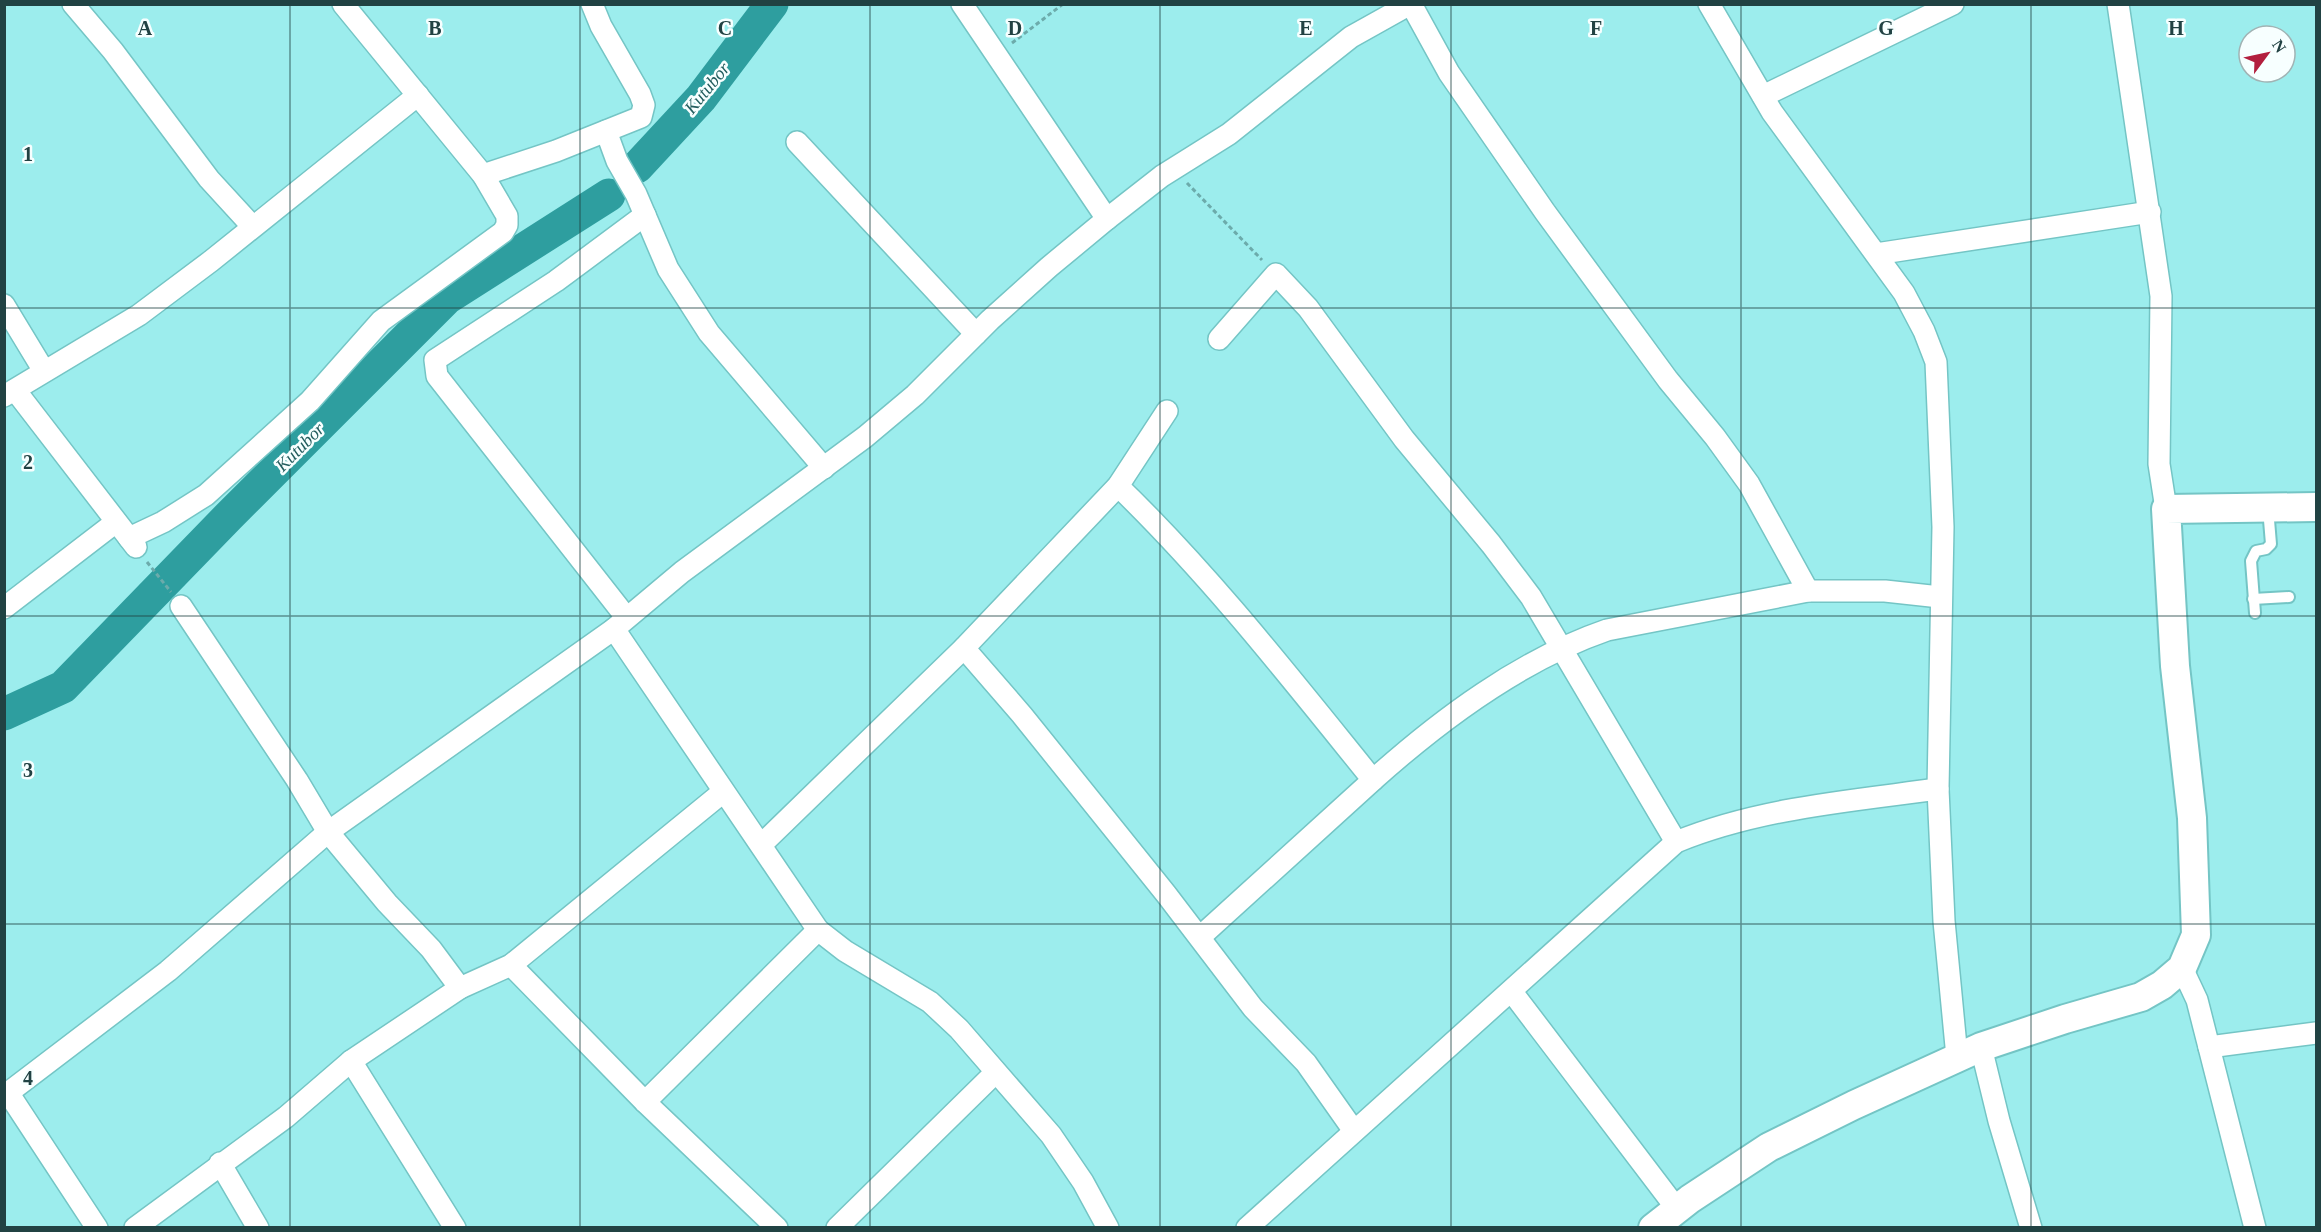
<svg xmlns="http://www.w3.org/2000/svg" width="2321" height="1232" font-family="'Times New Roman',serif">
  <style>
    .lines { fill: none; stroke-linecap: round; stroke-linejoin: round }
    .river { stroke: #2e9e9f; stroke-width: 33 }
    .lane-casing { stroke: #74c5c5; stroke-width: 14 }
    .street-casing { stroke: #74c5c5; stroke-width: 24 }
    .secondary-casing { stroke: #74c5c5; stroke-width: 32 }
    .path { stroke: #6cabab; stroke-width: 3; stroke-dasharray: 4.5 3; stroke-linecap: butt }
    .lane { stroke: #fff; stroke-width: 10 }
    .street { stroke: #fff; stroke-width: 21 }
    .secondary { stroke: #fff; stroke-width: 28 }
    .grid { fill: none; stroke: #214243; stroke-width: 1.5; stroke-opacity: 0.55 }
    .labels { text-anchor: middle; dominant-baseline: central; stroke-width: 5; stroke-linejoin: round; paint-order: stroke }
    .water-label { font-size: 18px; font-style: italic; fill: #235e5f; stroke: #f7ffff }
    .grid-label { font-size: 20px; text-anchor: middle; font-weight: bold; fill: #214243; stroke: #f7ffff; stroke-width: 5; stroke-linejoin: round; paint-order: stroke }
  </style>
  <rect width="100%" height="100%" fill="#9ceded"/>
  <g class="lines">
    <!-- river -->
    <g class="river">
      <path d="M637 167 701 98 772 4"/>
      <path d="M4 714 63 687 228 517 447 298 609 195"/>
    </g>
    <defs>
      <g id="lane">
        <path d="M2253 599 2289 597"/>
        <path d="M2255 613 2251 561 2256 551 2266 549 2271 544 2268 508"/>
      </g>
      <g id="street">
        <path d="M73 4 113 51 209 179 252 226"/>
        <path d="M962 4 1107 219"/>
        <path d="M1411 4 1449 73 1545 212 1668 380 1715 437 1749 484 1808 591"/>
        <path d="M1709 4 1772 112 1904 293 1924 331 1936 362 1943 527 1938 789 1944 921 1957 1057"/>
        <path d="M2118 4 2161 296 2159 464 2166 509"/>
        <path d="M1763 96 1953 4"/>
        <path d="M606 131 617 161 636 194 668 269 709 333 824 468"/>
        <path d="M797 142 976 334"/>
        <path d="M483 175 556 151 641 117 644 105 640 94 601 26 592 4"/>
        <path d="M1876 254 2150 212"/>
        <path d="M4 305 44 371"/>
        <path d="M1219 339 1276 274 1308 308 1404 439 1491 544 1531 597 1676 842"/>
        <path d="M15 390 136 547"/>
        <path d="M4 396 139 315 211 261 418 95"/>
        <path d="M1118 486C1211 576 1292 680 1373 780L1200 937"/>
        <path d="M129 538 163 522 206 495 310 401 381 321 503 232 507 225V216L483 175 343 4"/>
        <path d="M181 606 297 780 328 832 387 903 431 949 460 988"/>
        <path d="M4 608 116 522"/>
        <path d="M626 617 437 376 435 360 556 281 645 215"/>
        <path d="M614 629 818 930 845 951 930 1002 959 1029 1051 1135 1083 1182 1108 1228"/>
        <path d="M964 648 1022 715 1166 894 1253 1008 1306 1063 1354 1131"/>
        <path d="M1373 780C1441 719 1520 660 1607 630L1808 591H1885L1940 597"/>
        <path d="M761 845 964 648 1118 486 1167 411"/>
        <path d="M511 965 645 1102 777 1228"/>
        <path d="M2182 968 2197 1000 2255 1228"/>
        <path d="M1512 992 1677 1209"/>
        <path d="M1981 1047 1999 1121 2031 1228"/>
        <path d="M2209 1047 2316 1033"/>
        <path d="M351 1061 455 1228"/>
        <path d="M9 1094 97 1228"/>
        <path d="M4 1096 168 971 328 832 614 629 682 572 865 437 915 395 990 320 1049 267 1107 219 1162 176 1229 134 1351 37 1410 4"/>
        <path d="M645 1102 818 930"/>
        <path d="M220 1163 258 1228"/>
        <path d="M135 1228 286 1117 351 1061 460 988 511 965 723 792"/>
        <path d="M837 1228 995 1073"/>
        <path d="M1247 1228 1676 842C1759 808 1850 801 1938 789"/>
      </g>
      <path id="secondary" d="M1653 1228 1690 1199 1769 1147 1854 1105 1981 1047 2065 1019 2141 997 2162 985 2182 968 2196 935 2192 818 2175 666 2166 509 2316 507"/>
    </defs>
    <!-- lane casing -->
    <use href="#lane" class="lane-casing"/>
    <!-- street casing -->
    <use href="#street" class="street-casing"/>
    <!-- secondary casing -->
    <use href="#secondary" class="secondary-casing"/>
    <!-- path -->
    <g class="path">
      <path d="M1012 43 1063 4"/>
      <path d="M1187 183 1262 260"/>
      <path d="M147 562 171 592"/>
    </g>
    <!-- lane -->
    <use href="#lane" class="lane"/>
    <!-- street -->
    <use href="#street" class="street"/>
    <!-- secondary -->
    <use href="#secondary" class="secondary"/>
  </g>
  <!-- grid -->
  <path class="grid" d="M290 4V1228M580 4V1228M870 4V1228M1160 4V1228M1451 4V1228M1741 4V1228M2031 4V1228M4 308H2316M4 616H2316M4 924H2316"/>
  <g class="labels">
    <!-- water labels -->
    <g class="water-label">
      <text transform="translate(707 88) rotate(-51)">Kutubor</text>
      <text transform="translate(300 447) rotate(-45)">Kutubor</text>
    </g>
  </g>
  <g class="grid-label">
    <text x="145" y="35">A</text>
    <text x="435" y="35">B</text>
    <text x="725" y="35">C</text>
    <text x="1015" y="35">D</text>
    <text x="1306" y="35">E</text>
    <text x="1596" y="35">F</text>
    <text x="1886" y="35">G</text>
    <text x="2176" y="35">H</text>
    <text x="28" y="161">1</text>
    <text x="28" y="469">2</text>
    <text x="28" y="777">3</text>
    <text x="28" y="1085">4</text>
  </g>
  <!-- border -->
  <rect width="2321" height="1232" fill="none" stroke="#214243" stroke-width="12"/>
  <!-- north arrow -->
  <g transform="translate(2267 54) rotate(57)"><circle r="28" fill="#f7ffff" stroke="#a1b3b4" stroke-width="1.5"/>
  <path d="M0-4.5L10 22L0 15L-10 22Z" fill="#b21f3e"/>
  <text y="-9" font-size="16" font-weight="bold" text-anchor="middle" fill="#214243">N</text>
  </g>
</svg>
